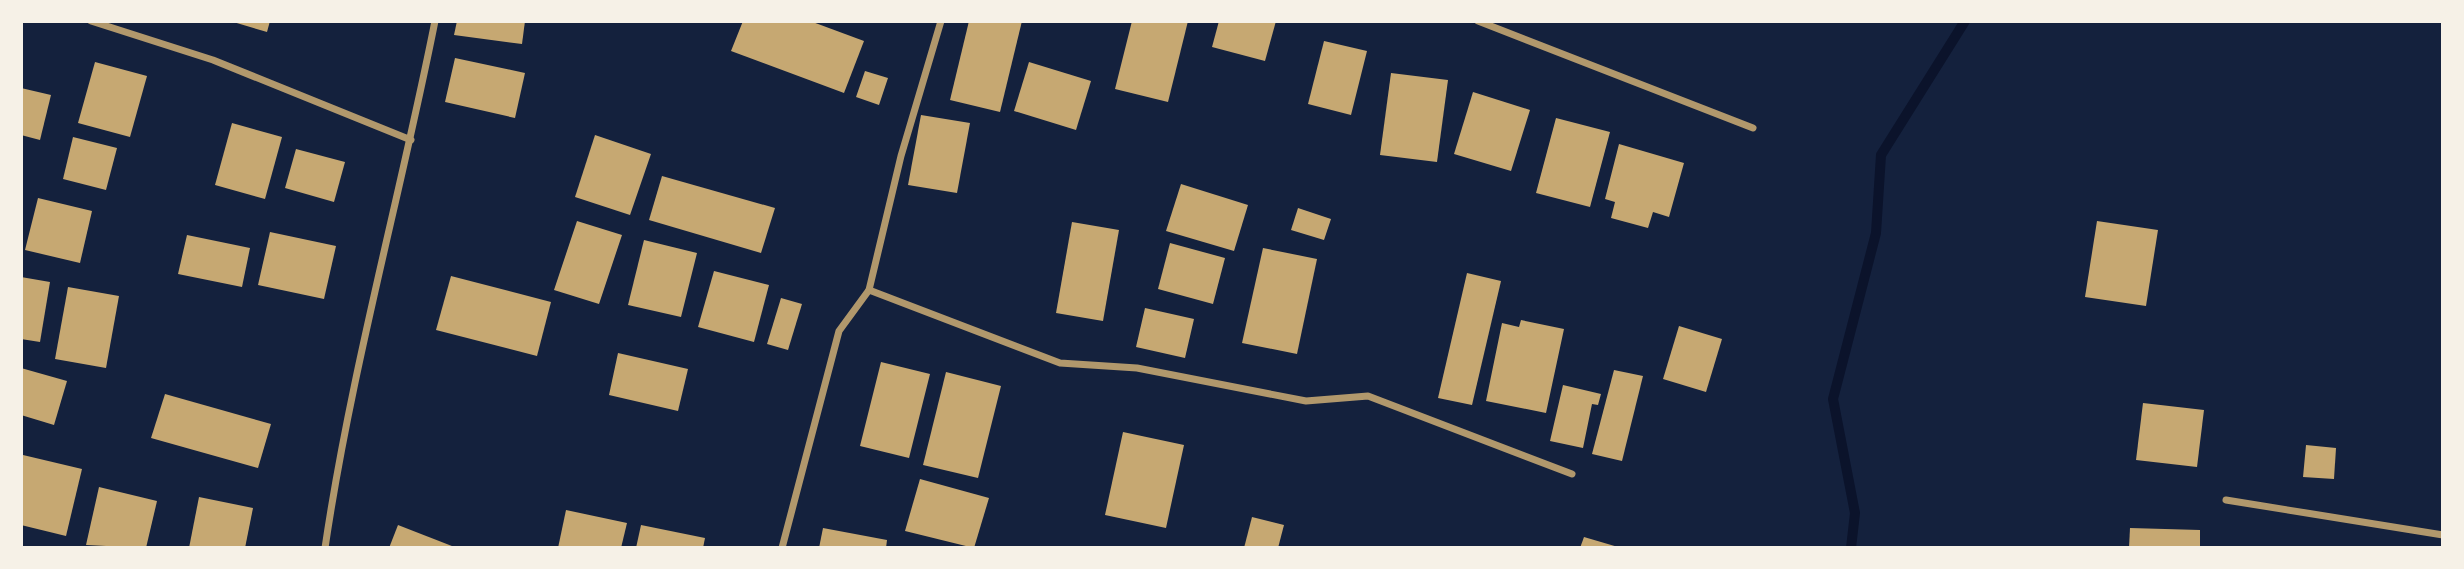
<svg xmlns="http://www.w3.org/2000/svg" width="2464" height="569" font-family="'Work Sans',sans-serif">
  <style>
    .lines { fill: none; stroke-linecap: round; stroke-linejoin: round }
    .stream { stroke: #0b132b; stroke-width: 10 }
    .building { fill: #c6a872 }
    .minor { stroke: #b1986c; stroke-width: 7 }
  </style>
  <rect width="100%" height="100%" fill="#14213d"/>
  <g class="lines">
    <!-- stream -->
    <path class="stream" d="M1851 548 1855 513 1833 399 1876 233 1881 155 1965 21"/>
  </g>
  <!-- building -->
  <g class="building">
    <path d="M230 21H270L267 32Z"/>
    <path d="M457 21H525L522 44 454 35Z"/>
    <path d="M743 21H810L864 41 844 93 731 51Z"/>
    <path d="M969 21H1022L1000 112 950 100Z"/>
    <path d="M1132 21H1188L1168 102 1115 89Z"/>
    <path d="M1219 21H1276L1265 61 1212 47Z"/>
    <path d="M1324 41 1367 51 1351 115 1308 104Z"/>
    <path d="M455 58 525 73 515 118 445 102Z"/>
    <path d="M95 62 147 76 130 137 78 123Z"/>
    <path d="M1029 62 1091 81 1076 130 1014 111Z"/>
    <path d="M865 71 888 78 879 105 856 97Z"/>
    <path d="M1391 73 1448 80 1437 162 1380 155Z"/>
    <path d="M21 88 51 95 40 140 21 135Z"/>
    <path d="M1473 92 1530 110 1511 171 1454 154Z"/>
    <path d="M921 115 970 123 957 193 908 185Z"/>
    <path d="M1556 118 1610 132 1590 207 1536 193Z"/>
    <path d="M232 123 282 137 265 199 215 185Z"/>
    <path d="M595 135 651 154 630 215 575 197Z"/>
    <path d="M73 137 117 148 106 190 63 179Z"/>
    <path d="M1619 144 1684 163 1669 217 1653 212 1648 228 1611 218 1615 202 1605 199Z"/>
    <path d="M296 149 345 162 334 202 285 188Z"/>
    <path d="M662 176 775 208 761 253 649 220Z"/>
    <path d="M1181 184 1248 205 1234 251 1166 231Z"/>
    <path d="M38 198 92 211 80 263 25 250Z"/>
    <path d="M1298 208 1331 219 1324 240 1291 230Z"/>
    <path d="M577 221 622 235 599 304 554 290Z"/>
    <path d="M2097 221 2158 230 2146 306 2085 297Z"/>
    <path d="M1072 222 1119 230 1103 321 1056 313Z"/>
    <path d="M270 232 336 246 324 299 258 285Z"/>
    <path d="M187 235 250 248 242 287 178 274Z"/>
    <path d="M644 240 697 253 681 317 628 305Z"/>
    <path d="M1170 243 1225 258 1213 304 1158 289Z"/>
    <path d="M1263 248 1317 259 1297 354 1242 343Z"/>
    <path d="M714 271 769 285 754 342 698 327Z"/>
    <path d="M1467 273 1501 281 1472 405 1438 398Z"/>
    <path d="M451 276 551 302 537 356 436 330Z"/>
    <path d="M21 277 50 282 40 342 21 339Z"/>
    <path d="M68 287 119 296 106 368 55 359Z"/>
    <path d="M781 298 802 304 788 350 767 344Z"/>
    <path d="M1145 308 1194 319 1185 358 1136 347Z"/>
    <path d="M1521 320 1564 329 1546 413 1486 401 1502 323 1519 327Z"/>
    <path d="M1679 326 1722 339 1706 392 1663 379Z"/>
    <path d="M618 353 688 369 678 411 609 395Z"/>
    <path d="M881 362 930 374 909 458 860 446Z"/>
    <path d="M21 368 67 381 54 425 21 415Z"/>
    <path d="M1614 370 1643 376 1622 461 1592 454Z"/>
    <path d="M946 372 1001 386 978 478 923 465Z"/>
    <path d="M1563 385 1601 394 1598 405 1592 404 1583 448 1550 441Z"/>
    <path d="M165 394 271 424 258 468 151 438Z"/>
    <path d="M2143 403 2204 410 2197 467 2136 460Z"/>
    <path d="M1123 432 1184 445 1166 528 1105 515Z"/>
    <path d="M2306 445 2336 448 2334 479 2303 477Z"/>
    <path d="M23 455 82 469 66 536 21 525Z"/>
    <path d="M920 479 989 498 974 548 905 531Z"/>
    <path d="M99 487 157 501 146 548 86 545Z"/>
    <path d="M199 497 253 508 245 548H189Z"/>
    <path d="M566 510 627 523 621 548H558Z"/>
    <path d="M1252 517 1284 525 1278 548H1244Z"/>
    <path d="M398 525 457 548H389Z"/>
    <path d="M641 525 705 538 703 548H636Z"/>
    <path d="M823 528 887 540 886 548H819Z"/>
    <path d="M2130 528 2200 530V548H2129Z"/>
    <path d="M1584 537 1618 547V548H1580Z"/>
  </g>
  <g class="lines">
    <!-- minor -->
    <g class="minor">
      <path d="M91 21 213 60 411 140"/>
      <path d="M1478 21 1753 128"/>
      <path d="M869 290 1060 363 1137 368 1306 401 1368 396 1572 474"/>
      <path d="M2226 500 2443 535"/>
      <path d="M325 548C351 371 400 197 435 21"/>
      <path d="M782 548 839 331 869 290 901 156 941 21"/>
    </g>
  </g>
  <!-- border -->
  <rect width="2464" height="569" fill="none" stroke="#f6f1e7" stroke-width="46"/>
</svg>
